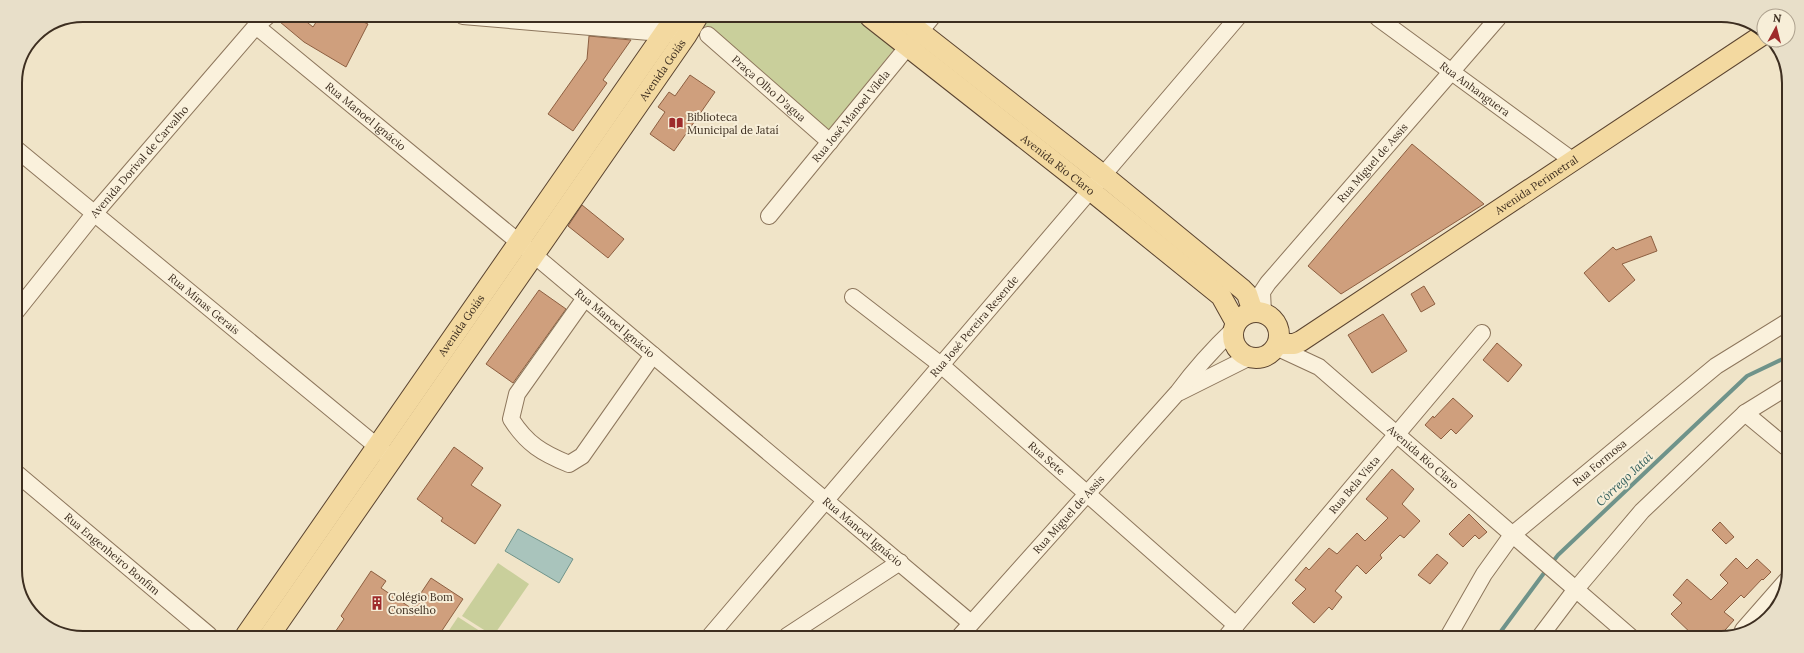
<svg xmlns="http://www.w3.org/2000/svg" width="1804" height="653" font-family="Lora,serif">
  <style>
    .green { fill: #c9cf9b }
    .water { fill: #a9c4bc; stroke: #6f938a }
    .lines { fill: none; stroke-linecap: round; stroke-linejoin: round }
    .stream { stroke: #6f938a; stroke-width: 4 }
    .building { fill: #cf9f7d; stroke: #8d5f41 }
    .minor-casing { stroke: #8d765c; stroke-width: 18 }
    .major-casing { stroke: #5b4430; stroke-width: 22 }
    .minor { stroke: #faf1dc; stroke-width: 16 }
    .major { stroke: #f3d9a0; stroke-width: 20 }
    .labels { text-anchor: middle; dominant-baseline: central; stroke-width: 4; stroke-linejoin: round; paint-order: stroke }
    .street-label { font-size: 11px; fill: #3d2e20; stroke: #f7eed8 }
    .poi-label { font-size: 11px; fill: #3d2e20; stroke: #f7eed8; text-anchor: start }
    .water-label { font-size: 12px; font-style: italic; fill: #2f5d5a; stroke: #f7eed8 }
    .rim { fill: none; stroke: #3d2e20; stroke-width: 2 }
  </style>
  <rect width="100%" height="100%" fill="#f0e4c8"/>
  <!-- green -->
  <g class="green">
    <path d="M706 16 856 17 895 48 826 133 697 28Z"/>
    <path d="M498 563 529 584 494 635H492L462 616Z"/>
    <path d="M458 617 486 635H446Z"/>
  </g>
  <!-- water -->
  <path class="water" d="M518 529 573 559 559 583 505 551Z"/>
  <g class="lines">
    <!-- stream -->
    <g class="stream">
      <path d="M1551 564 1558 555 1747 376 1787 357"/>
      <path d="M1496 638 1547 569"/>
    </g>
  </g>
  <!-- building -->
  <g class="building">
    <path d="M286 15H298L313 27 320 16 356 19 368 24 346 67 304 42 280 22Z"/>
    <path d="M589 36 631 40 603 80 607 83 573 131 548 114 587 59Z"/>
    <path d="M690 75 715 92 674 151 650 134 665 112 658 107 669 92 675 96Z"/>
    <path d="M1412 144 1484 204 1341 294 1308 266Z"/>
    <path d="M582 205 624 239 608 258 568 226Z"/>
    <path d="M1651 236 1657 251 1622 264 1635 280 1609 302 1584 273 1613 247 1616 250Z"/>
    <path d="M1424 286 1435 304 1421 312 1411 294Z"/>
    <path d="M539 290 566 309 513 383 486 364Z"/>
    <path d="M1383 314 1407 351 1372 373 1348 335Z"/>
    <path d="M1497 343 1522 365 1508 382 1483 360Z"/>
    <path d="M1453 398 1473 416 1456 434 1451 429 1441 439 1425 425 1433 416 1434 418Z"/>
    <path d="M454 447 483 468 471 485 501 505 475 544 441 521 443 518 417 499Z"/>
    <path d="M1392 469 1414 489 1402 504 1420 521 1404 538 1400 535 1380 555 1382 558 1366 574 1357 565 1335 591 1342 597 1332 610 1329 607 1314 623 1292 603 1306 589 1295 580 1306 567 1309 570 1329 548 1337 554 1357 533 1365 541 1388 518 1366 499Z"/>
    <path d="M1469 514 1487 532 1479 539 1475 535 1463 547 1449 534Z"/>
    <path d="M1720 522 1734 537 1726 544 1712 530Z"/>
    <path d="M1437 554 1448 563 1430 584 1418 575Z"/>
    <path d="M1736 558 1747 569 1757 559 1771 572 1763 580 1762 579 1744 598 1741 595 1724 612 1734 620 1718 638H1696L1671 614 1682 603 1673 595 1687 579 1711 600 1728 583 1720 575Z"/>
    <path d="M371 571 386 581 381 588 411 608 431 578 463 599 439 635H333L344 619 341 616Z"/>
  </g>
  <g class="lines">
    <defs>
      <g id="minor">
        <path d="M463 16 673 34"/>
        <path d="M624 16 681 23"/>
        <path id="s1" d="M1378 18 1572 160"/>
        <path id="s2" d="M256 26 527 249 971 623"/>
        <path id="s3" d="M708 35 830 142"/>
        <path id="s4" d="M15 148 385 453"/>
        <path id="s5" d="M769 216 932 17"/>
        <path id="s6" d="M853 297 941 365 1236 625"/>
        <path d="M585 298 517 394 511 419C527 444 542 453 569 464L582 456 653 355"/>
        <path id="s7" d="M15 313 94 214 256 26 269 15"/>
        <path id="s8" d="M1263 313 1262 292 1268 283 1498 18"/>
        <path id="s9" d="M1276 347 1319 367 1632 638"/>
        <path d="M1180 392 1250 357"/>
        <path d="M1745 413 1786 447"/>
        <path id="s10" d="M15 472 209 635"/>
        <path d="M1743 630 1786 581"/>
        <path id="s11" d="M710 636 1238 17"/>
        <path d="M787 636 900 562"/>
        <path id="s12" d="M960 636 1178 392C1195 369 1213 349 1234 329"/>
        <path id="s13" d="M1226 637 1482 333"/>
        <path id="s14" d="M1448 637 1484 574 1512 535 1716 366 1787 322"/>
        <path d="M1539 638 1576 589 1642 511 1745 413 1787 387"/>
      </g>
      <g id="major">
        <path id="s15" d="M870 17 1090 190 1221 296 1236 323"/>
        <path d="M901 17 1103 175 1242 289 1247 294 1253 312"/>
        <circle cx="1256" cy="335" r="23"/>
        <path id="s16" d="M1278 344H1294L1301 341 1764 34"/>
        <path id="s17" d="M246 635 676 16"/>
        <path id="s18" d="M270 635 686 36 698 16"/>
      </g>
    </defs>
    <!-- minor casing -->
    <use href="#minor" class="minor-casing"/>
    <!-- major casing -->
    <use href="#major" class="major-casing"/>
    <!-- minor -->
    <use href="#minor" class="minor"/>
    <!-- major -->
    <use href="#major" class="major"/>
  </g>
  <!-- icons -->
  <defs>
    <symbol id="library-bare" viewBox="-9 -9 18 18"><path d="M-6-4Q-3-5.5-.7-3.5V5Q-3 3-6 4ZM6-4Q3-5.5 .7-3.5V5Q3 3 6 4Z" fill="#9e2a2b" stroke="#f7eed8" stroke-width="2.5" paint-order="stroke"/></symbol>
    <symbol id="building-bare" viewBox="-9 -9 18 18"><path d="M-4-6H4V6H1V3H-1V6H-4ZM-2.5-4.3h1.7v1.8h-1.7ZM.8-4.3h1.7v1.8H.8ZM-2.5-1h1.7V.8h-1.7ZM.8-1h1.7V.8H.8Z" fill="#9e2a2b" stroke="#f7eed8" stroke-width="2.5" paint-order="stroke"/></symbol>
  </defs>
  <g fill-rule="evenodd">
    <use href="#library-bare" x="666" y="113" width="20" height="20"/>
    <use href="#building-bare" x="367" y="593" width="20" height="20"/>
  </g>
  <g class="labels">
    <!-- street labels -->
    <g class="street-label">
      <text stroke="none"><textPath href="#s18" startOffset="688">Avenida Goiás</textPath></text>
      <text stroke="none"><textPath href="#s3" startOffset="81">Praça Olho D'agua</textPath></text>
      <text stroke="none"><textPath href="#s1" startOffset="120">Rua Anhanguera</textPath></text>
      <text stroke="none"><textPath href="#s2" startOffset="142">Rua Manoel Ignácio</textPath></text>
      <text stroke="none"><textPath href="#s5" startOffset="129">Rua José Manoel Vilela</textPath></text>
      <text stroke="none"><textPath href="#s7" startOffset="196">Avenida Dorival de Carvalho</textPath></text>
      <text stroke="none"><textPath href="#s8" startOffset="191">Rua Miguel de Assis</textPath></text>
      <text stroke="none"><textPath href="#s15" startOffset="239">Avenida Rio Claro</textPath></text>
      <text stroke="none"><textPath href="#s16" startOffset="306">Avenida Perimetral</textPath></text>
      <text stroke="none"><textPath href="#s4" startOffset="245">Rua Minas Gerais</textPath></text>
      <text stroke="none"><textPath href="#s2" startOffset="466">Rua Manoel Ignácio</textPath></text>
      <text stroke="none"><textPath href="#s17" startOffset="377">Avenida Goiás</textPath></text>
      <text stroke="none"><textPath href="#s11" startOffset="407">Rua José Pereira Resende</textPath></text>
      <text stroke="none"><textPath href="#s9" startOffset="185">Avenida Rio Claro</textPath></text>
      <text stroke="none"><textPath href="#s6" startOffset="252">Rua Sete</textPath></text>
      <text stroke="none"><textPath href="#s14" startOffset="234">Rua Formosa</textPath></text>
      <text stroke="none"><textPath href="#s13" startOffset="199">Rua Bela Vista</textPath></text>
      <text stroke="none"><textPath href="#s12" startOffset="163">Rua Miguel de Assis</textPath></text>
      <text stroke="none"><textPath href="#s2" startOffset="790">Rua Manoel Ignácio</textPath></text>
      <text stroke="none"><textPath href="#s10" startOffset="127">Rua Engenheiro Bonfim</textPath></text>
    </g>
    <!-- poi labels -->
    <g class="poi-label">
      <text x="687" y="117">Biblioteca<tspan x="687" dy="13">Municipal de Jataí</tspan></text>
      <text x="388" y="597">Colégio Bom<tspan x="388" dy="13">Conselho</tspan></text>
    </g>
    <!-- water labels -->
    <g class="water-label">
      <text transform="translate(1624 479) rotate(-43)">Córrego Jataí</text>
    </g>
  </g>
  <!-- crop -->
  <path d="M0 0H1804V653H0ZM83 22H1721A61 61 0 0 1 1782 83V570A61 61 0 0 1 1721 631H83A61 61 0 0 1 22 570V83A61 61 0 0 1 83 22Z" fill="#e8dfc9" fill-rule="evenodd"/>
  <path class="rim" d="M83 22H1721A61 61 0 0 1 1782 83V570A61 61 0 0 1 1721 631H83A61 61 0 0 1 22 570V83A61 61 0 0 1 83 22Z"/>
  <!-- north arrow -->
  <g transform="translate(1776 28) rotate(7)"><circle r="19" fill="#f7eed8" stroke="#ada18e"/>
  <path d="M0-3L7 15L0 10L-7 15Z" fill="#9e2a2b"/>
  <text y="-6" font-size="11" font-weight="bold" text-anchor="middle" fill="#3d2e20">N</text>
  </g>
</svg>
